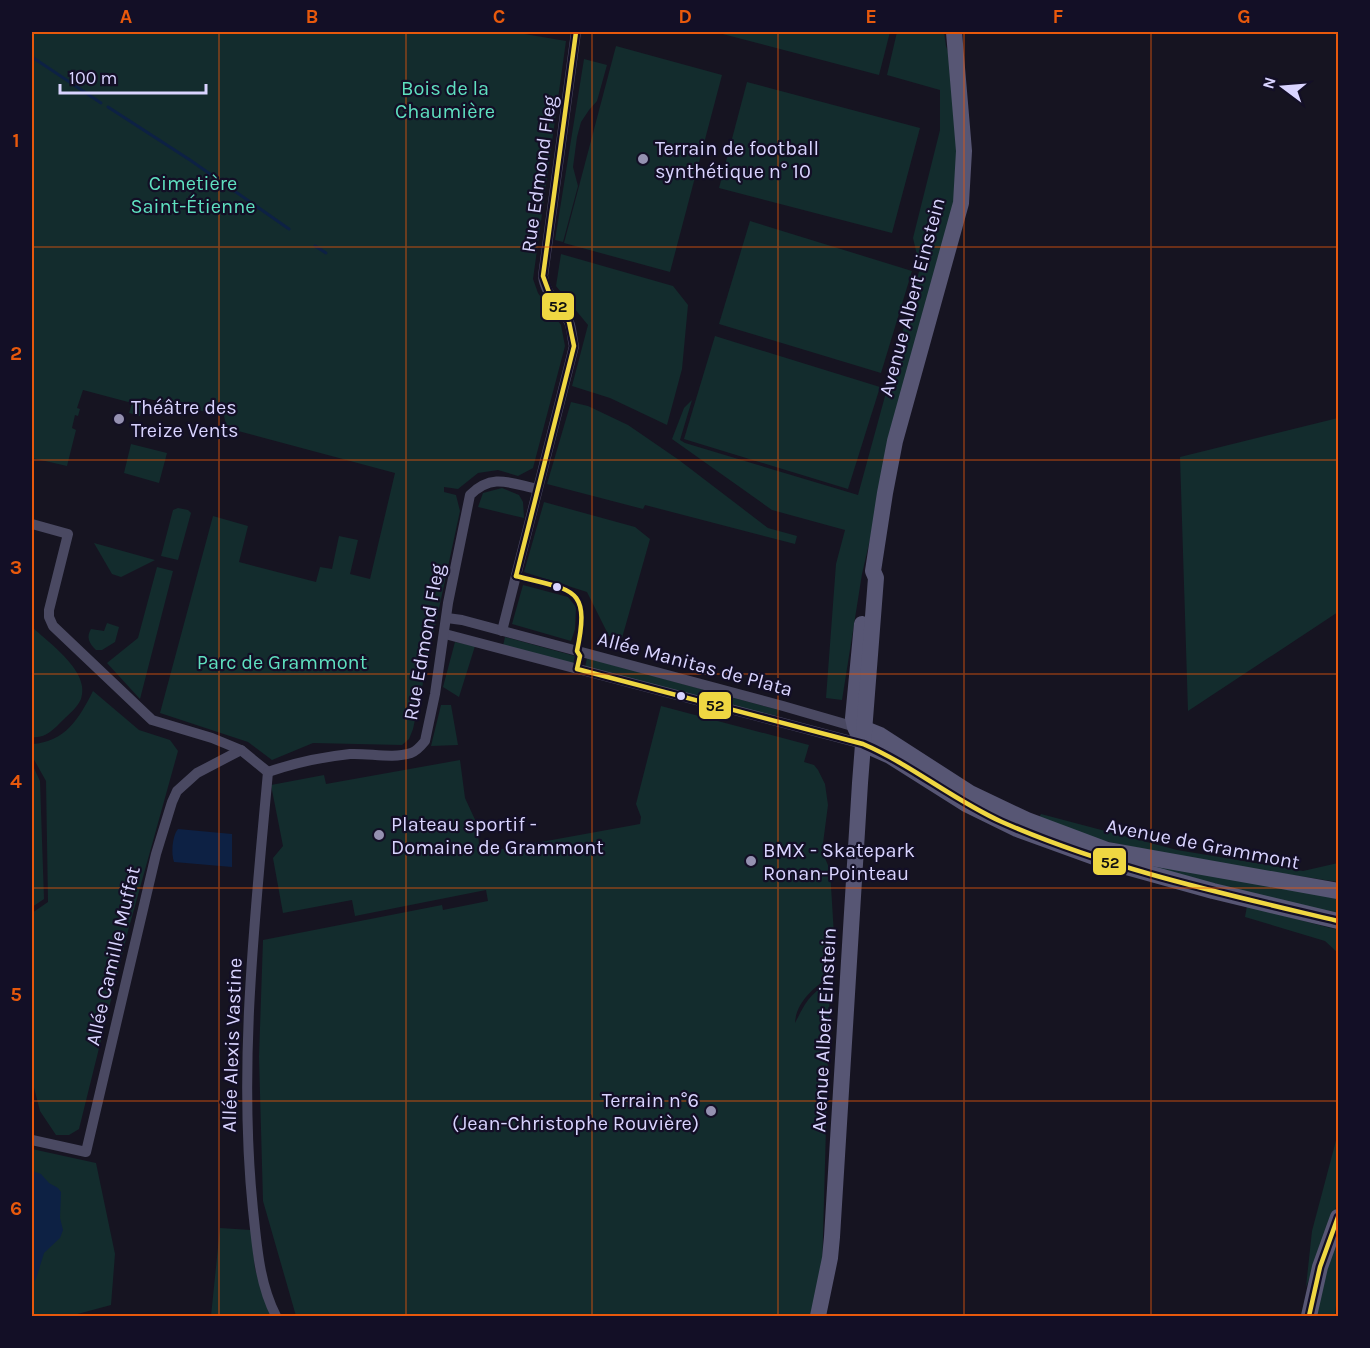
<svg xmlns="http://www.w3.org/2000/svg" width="1370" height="1348" font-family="Karla,sans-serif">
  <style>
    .green { fill: #132c2d }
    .water { fill: #0d2144 }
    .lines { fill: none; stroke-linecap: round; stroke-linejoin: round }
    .stream { stroke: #0d2144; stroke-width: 3 }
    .street { stroke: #4a4962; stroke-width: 10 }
    .secondary { stroke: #575674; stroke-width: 16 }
    .bus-1-casing { stroke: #130f26; stroke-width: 9 }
    .bus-1 { stroke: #efd742; stroke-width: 4.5 }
    .grid { fill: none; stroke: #e8590c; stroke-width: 1.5; stroke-opacity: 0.55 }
    .poi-dot { fill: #9591b1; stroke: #130f26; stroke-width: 2 }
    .bus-dot { fill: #d9d4ff; stroke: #130f26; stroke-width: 2 }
    .labels { text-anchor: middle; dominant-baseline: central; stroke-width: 4.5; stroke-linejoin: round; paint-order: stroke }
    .park-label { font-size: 20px; fill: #5fe0c0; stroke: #130f26 }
    .poi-label { font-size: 20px; fill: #d9d4ff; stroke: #130f26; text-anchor: start }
    .street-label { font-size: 20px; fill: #d9d4ff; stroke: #130f26 }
    .line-badge { stroke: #130f26; stroke-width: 2 }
    .pale-badge-label { font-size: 16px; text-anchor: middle; font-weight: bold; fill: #111 }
    .neatline { fill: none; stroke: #e8590c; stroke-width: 2 }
    .grid-label { font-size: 20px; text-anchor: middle; font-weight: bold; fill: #e8590c }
  </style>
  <rect width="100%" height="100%" fill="#161421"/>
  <!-- green -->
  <g class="green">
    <path d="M32 32H513L566 41 533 279 538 293 561 325 565 346 533 468 518 476 498 470 478 473 458 489 444 487V492L456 495 460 511 413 729 409 739 402 745 313 743 272 760 248 742 160 713 213 516 248 526 239 562 316 582 320 567 332 569 339 536 358 540 350 574 370 579 395 473 227 428 224 416 145 398 140 416 129 413 132 403 83 390 77 408 80 409 78 416 75 415 72 428 76 430 67 466 32 458Z"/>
    <path d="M715 32H890L879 75Z"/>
    <path d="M897 32H944L946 46 953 66 958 150 954 212 874 522 862 574 842 700 826 698 836 564 845 530 772 510 672 439 684 408 692 400 680 440 685 443 858 495 920 268 913 238 940 130V90L887 75Z"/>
    <path d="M616 46 722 75 670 272 564 243Z"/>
    <path d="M584 59 607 65 597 101 589 110 581 122 577 137 573 167 578 186 563 242 555 240Z"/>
    <path d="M747 82 920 128 892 233 719 188Z"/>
    <path d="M750 221 912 271 881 373 719 324Z"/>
    <path d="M561 254 673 286 688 305 682 369 667 425 610 398 572 386 588 325 556 286Z"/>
    <path d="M715 336 880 387 848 489 684 439Z"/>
    <path d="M571 402 588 406 628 425 679 460 768 528 797 536 795 544 645 505 643 509 547 484Z"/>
    <path d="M1338 418V612L1188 711 1180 457Z"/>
    <path d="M131 444 167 453 159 483 124 473Z"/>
    <path d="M502 488 519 495 523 502 524 518 478 507 483 493Z"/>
    <path d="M544 502 635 527 650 539 622 638 609 636 587 592 524 572Z"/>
    <path d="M178 508 188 510 191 513 178 560 161 556 173 510Z"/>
    <path d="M94 543 155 560 121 577 112 574Z"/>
    <path d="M157 567 173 571 140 699 107 663 138 638Z"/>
    <path d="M523 585 568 597 576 607 575 629 571 641 512 624Z"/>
    <path d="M107 623 119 627 115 642 102 650H96C89 643 86 637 91 629L104 631Z"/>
    <path d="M32 627C49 643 91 672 81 699 77 708 69 714 63 720 54 729 45 739 32 737Z"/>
    <path d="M505 637 575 656 573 665 503 646Z"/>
    <path d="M455 642 475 646 459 697 443 687Z"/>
    <path d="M587 658 779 710 776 718 585 667Z"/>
    <path d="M93 691 139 730 170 740 178 751 128 931 79 1129 69 1135H56L40 1111 32 1080V913L48 902 46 781 32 756V744C65 742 79 719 93 691Z"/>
    <path d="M441 705H451L458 745 431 746Z"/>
    <path d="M661 706 809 745 804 762 814 765 818 770 825 784 828 805 822 851 830 870 834 935 829 977C813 988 796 1003 795 1023 806 1002 808 996 830 981L822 1273 814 1316H296L263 1201 259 1057 263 940 442 905 443 910 488 901 486 890 355 916 352 900 283 913 273 858 283 846 271 785 324 775 326 784 460 760 465 798 477 824 480 853 640 824 641 817 636 804Z"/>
    <path d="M32 764 40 781 44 899 32 907Z"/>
    <path d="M1041 814 1177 850 1303 871 1338 863V882L1251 869 1128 846 1086 837 1039 818Z"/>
    <path d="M1084 846 1338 897V916L1206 883Z"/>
    <path d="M1247 906 1338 930V953L1325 941 1245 917Z"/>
    <path d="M1338 1133V1200L1332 1221 1306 1287 1312 1231Z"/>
    <path d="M32 1149 96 1163 115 1254 111 1305 70 1316H32Z"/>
    <path d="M1338 1227V1285L1335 1316H1312Z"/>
    <path d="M220 1228 251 1230 255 1269 272 1316H211Z"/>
  </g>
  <!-- water -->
  <g class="water">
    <path d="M178 829 232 834V867L174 862C171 854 172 836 178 829Z"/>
    <path d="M32 1171 41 1174 49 1183 58 1188 61 1192 60 1218 63 1230 60 1238 44 1253 36 1279 32 1283Z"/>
  </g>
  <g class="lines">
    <!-- stream -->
    <g class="stream">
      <path d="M32 57 101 103"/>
      <path d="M108 107 190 160 289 229"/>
      <path d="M315 246 326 253"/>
    </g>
    <!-- street -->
    <g class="street">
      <path d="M32 524 68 534 49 610V617L53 626 152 720 212 738 241 750 268 772"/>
      <path d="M447 618 462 620 783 706 859 728"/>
      <path d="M502 631 574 346C572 339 572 329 569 322 561 306 545 295 543 276L576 32"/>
      <path d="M445 634 863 744"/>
      <path d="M268 772C255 917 238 1065 253 1210 257 1246 259 1283 276 1316"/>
      <path d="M268 772C294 763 322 757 350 754 370 753 392 759 411 753 417 751 421 746 425 741L435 694 448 603 470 495C492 473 510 483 537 489"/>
      <path d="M32 1140 86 1152 156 854 172 802 177 791 197 773 241 750"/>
    </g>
    <!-- secondary -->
    <g class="secondary">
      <path d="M862 624 853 718 855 727 863 744 890 756 966 804 1017 829 1105 861 1213 891 1338 921"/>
      <path d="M865 729 880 735 970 793 1027 820 1107 850 1338 891"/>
      <path d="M818 1316 830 1258 832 1237 860 783 876 578 873 571 885 493 895 441 961 203 964 151 954 32"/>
      <path d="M1309 1316 1320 1267 1338 1217"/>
    </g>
    <defs>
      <g id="bus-1">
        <path d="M516 576C572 591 591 585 577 651L580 656 577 669 863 744C912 765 953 800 1002 822 1109 869 1225 894 1338 921"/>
        <path d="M516 576 574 346 569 322 550 295 543 276 576 32"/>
        <path d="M1309 1316 1320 1267 1338 1217"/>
      </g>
    </defs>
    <!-- bus-1 casing -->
    <use href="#bus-1" class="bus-1-casing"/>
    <!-- bus-1 -->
    <use href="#bus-1" class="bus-1"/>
  </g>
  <!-- grid -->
  <path class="grid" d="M219 32V1316M406 32V1316M592 32V1316M778 32V1316M964 32V1316M1151 32V1316M32 247H1338M32 460H1338M32 674H1338M32 888H1338M32 1101H1338"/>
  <!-- markers -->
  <g class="poi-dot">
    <circle cx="643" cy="159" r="6"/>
    <circle cx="119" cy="419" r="6"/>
    <circle cx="379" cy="835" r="6"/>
    <circle cx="751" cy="861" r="6"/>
    <circle cx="711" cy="1111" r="6"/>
  </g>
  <g class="bus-dot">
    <circle cx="557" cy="587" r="5"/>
    <circle cx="681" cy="696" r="5"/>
  </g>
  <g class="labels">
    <!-- park labels -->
    <g class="park-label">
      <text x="445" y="88">Bois de la<tspan x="445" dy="23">Chaumière</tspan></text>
      <text x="193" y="183">Cimetière<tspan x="193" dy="23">Saint-Étienne</tspan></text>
      <text x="282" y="662">Parc de Grammont</text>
    </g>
    <!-- poi labels -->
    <g class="poi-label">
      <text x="655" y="148">Terrain de football<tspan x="655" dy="23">synthétique n° 10</tspan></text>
      <text x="131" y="407">Théâtre des<tspan x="131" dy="23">Treize Vents</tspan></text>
      <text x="391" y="824">Plateau sportif -<tspan x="391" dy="23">Domaine de Grammont</tspan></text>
      <text x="763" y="850">BMX - Skatepark<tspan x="763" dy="23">Ronan-Pointeau</tspan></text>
      <text x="699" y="1100" text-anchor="end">Terrain n°6<tspan x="699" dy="23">(Jean-Christophe Rouvière)</tspan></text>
    </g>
    <!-- street labels -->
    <g class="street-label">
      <text transform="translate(539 174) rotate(-82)">Rue Edmond Fleg</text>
      <text transform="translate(912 297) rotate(-75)">Avenue Albert Einstein</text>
      <text transform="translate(424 642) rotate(-80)">Rue Edmond Fleg</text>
      <text transform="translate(695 664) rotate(15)">Allée Manitas de Plata</text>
      <text transform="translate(1203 844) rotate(11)">Avenue de Grammont</text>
      <text transform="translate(113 956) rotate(-77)">Allée Camille Muffat</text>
      <text transform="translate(824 1030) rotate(-87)">Avenue Albert Einstein</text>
      <text transform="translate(232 1045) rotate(-88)">Allée Alexis Vastine</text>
    </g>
  </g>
  <g class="line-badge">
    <rect x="541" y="292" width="34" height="29" rx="6" fill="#efd742"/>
    <rect x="698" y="691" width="34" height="29" rx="6" fill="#efd742"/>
    <rect x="1092" y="847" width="35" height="29" rx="6" fill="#efd742"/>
  </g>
  <g class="pale-badge-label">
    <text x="558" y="312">52</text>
    <text x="715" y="711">52</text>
    <text x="1110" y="868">52</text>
  </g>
  <!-- border -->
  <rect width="1370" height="1348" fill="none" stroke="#130f26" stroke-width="66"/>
  <!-- north arrow -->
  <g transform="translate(1283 87) rotate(286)" stroke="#130f26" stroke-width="4.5" paint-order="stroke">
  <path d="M0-4.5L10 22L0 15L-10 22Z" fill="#d9d4ff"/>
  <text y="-9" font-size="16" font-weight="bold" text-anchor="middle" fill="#d9d4ff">N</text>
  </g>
  <!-- scale -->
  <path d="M60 84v9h146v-9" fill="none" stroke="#d9d4ff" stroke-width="3"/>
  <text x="69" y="84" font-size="18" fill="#d9d4ff" stroke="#130f26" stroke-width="4.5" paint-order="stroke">100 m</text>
  <rect x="33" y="33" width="1304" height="1282" class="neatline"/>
  <g class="grid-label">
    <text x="126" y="23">A</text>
    <text x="312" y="23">B</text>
    <text x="499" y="23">C</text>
    <text x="685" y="23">D</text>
    <text x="871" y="23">E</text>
    <text x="1058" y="23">F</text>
    <text x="1244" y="23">G</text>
    <text x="16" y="147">1</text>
    <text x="16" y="360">2</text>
    <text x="16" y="574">3</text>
    <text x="16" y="788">4</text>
    <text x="16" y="1001">5</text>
    <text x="16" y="1215">6</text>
  </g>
</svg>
